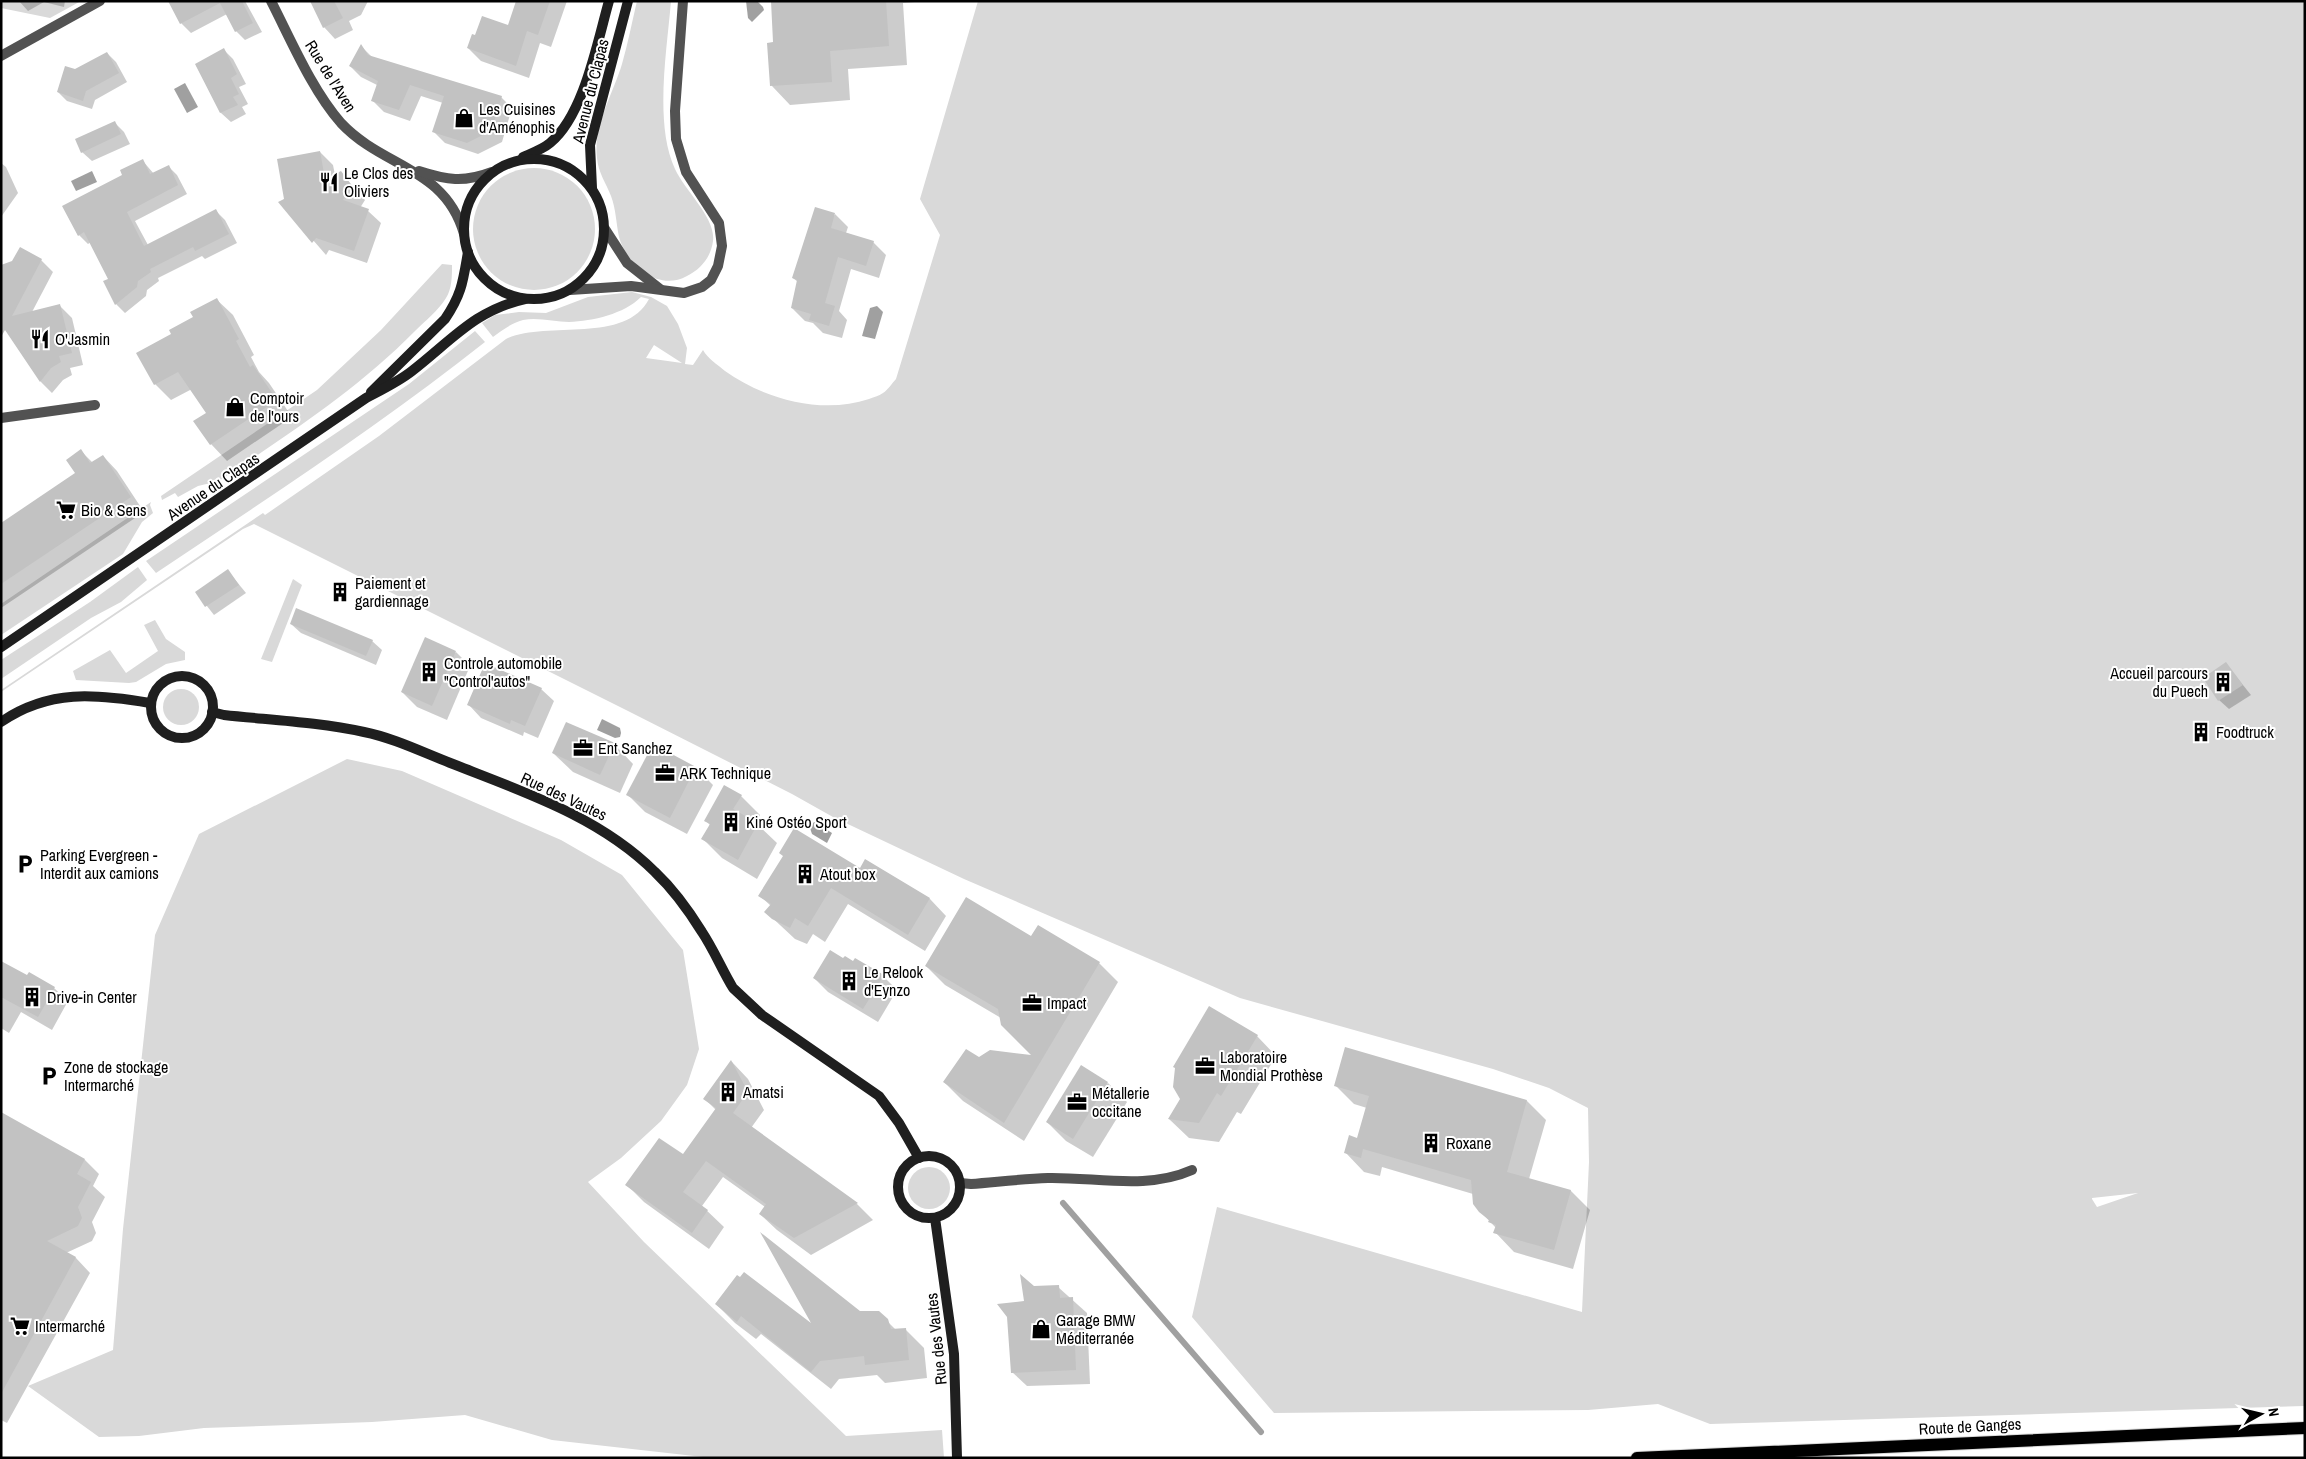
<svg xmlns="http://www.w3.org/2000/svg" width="2306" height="1459" font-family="'Archivo Narrow',sans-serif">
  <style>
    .green { fill: #d9d9d9; fill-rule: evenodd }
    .water { fill: #a0a0a0 }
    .shadow { fill: #0003 }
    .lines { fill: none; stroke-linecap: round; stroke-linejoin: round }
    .stream { stroke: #a0a0a0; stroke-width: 6 }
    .building { fill: #c2c2c2 }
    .primary-casing { stroke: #dbdbdb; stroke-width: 14 }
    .street { stroke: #525252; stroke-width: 10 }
    .secondary { stroke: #1f1f1f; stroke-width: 10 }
    .primary { stroke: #000; stroke-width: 12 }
    .labels { text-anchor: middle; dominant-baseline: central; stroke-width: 4; stroke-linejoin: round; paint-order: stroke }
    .street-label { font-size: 16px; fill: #000; stroke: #fff }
    .poi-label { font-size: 16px; fill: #000; stroke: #fff; text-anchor: start }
  </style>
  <rect width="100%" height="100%" fill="#fff"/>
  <!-- green -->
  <g class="green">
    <path d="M1 1H81L50 18 1 8Z"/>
    <path d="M637 1H671C667 50 654 124 675 169 685 191 716 218 713 241 711 257 701 269 687 276 658 292 627 265 619 237 616 223 616 209 611 196 606 183 598 172 597 158 593 126 613 94 622 64 628 43 632 22 637 1Z"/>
    <path d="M978 1H2305V1406L1710 1424 1658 1404 1588 1410 1274 1413 1192 1317 1217 1207 1582 1312 1589 1162 1588 1108 1549 1088 1493 1069 1240 998 964 879 833 817 792 794 628 711 254 524 243 529 1 692V690L263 513 265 515 379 436 506 339C545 320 625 345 649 299L641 297C624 314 593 321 569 322 555 322 538 317 523 320 512 323 502 330 493 337L482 323 495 315 519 312 546 313 588 297 632 292 651 297 667 306 678 324 687 348 685 364 693 365 703 350C708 359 717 364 725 371 764 399 822 415 869 399 873 397 879 396 883 393 888 390 892 383 896 379L940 235 920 199ZM654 345 682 363 646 358ZM2138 1193 2097 1207 2092 1199V1198Z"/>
    <circle cx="534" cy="229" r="61"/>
    <path d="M442 264 452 265C452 276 452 289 446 298 438 311 426 320 415 331 357 390 287 435 219 481L198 486 178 497 175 493 162 500 161 496 317 390 381 330Z"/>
    <path d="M475 331 485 342C380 425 267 499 156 573L146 561 409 384Z"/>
    <path d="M151 502 150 505 153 513 142 522 123 554 1 635V604Z"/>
    <path d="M138 567 147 580 121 602 91 618 1 679V660L90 602Z"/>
    <path d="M293 579 302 585 272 662 261 659Z"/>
    <path d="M155 620 166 639 185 652V660L166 664 136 682 129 683 76 680 73 671 110 650 126 673 158 651 144 625Z"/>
    <circle cx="181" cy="707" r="18"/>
    <path d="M347 759 402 771 561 840 622 875 683 950 699 1049 687 1085 661 1121 621 1158 588 1182 644 1242 846 1436 942 1430 944 1458H712L552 1440 465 1415 372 1422 204 1428 139 1436 99 1437 28 1386 113 1350 123 1229 155 935 199 834Z"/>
    <circle cx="929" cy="1188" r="21"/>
  </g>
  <!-- water -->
  <g class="water">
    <path d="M746 1H757L763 7 764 10 752 22 748 18Z"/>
    <path d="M185 83 198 107 187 113 174 89Z"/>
    <path d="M92 171 97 182 76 191 71 181Z"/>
    <path d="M877 306 883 312 875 339 862 336 870 308Z"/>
    <path d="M602 719 620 728 621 733 620 737 615 738 597 730Z"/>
    <path d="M814 822 832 833 827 843 812 834 810 828Z"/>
  </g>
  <!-- shadow -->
  <g class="shadow">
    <path d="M19 1H65L64 7 44 2 28 11Z"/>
    <path d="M170 1H245L262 32 245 40 236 31 227 14 191 33 181 23Z"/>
    <path d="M312 1H368L361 15 349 21 353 30 335 39 324 27Z"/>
    <path d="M517 1H567L551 47 540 43 529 78 481 61 468 48 476 36 509 27Z"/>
    <path d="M773 1H926L903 3 907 65 848 69 850 100 790 105 772 86 774 43Z"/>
    <path d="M361 46 372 57 501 97 512 108 502 142 478 154 445 143 434 132 443 103 421 96 410 121 384 112 373 101 377 85 361 77 350 66Z"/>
    <path d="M224 50 233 59 246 84 239 87 248 104 242 107 246 114 231 122 221 113 196 65Z"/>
    <path d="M107 53 116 62 127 82 95 100 92 109 67 101 58 92 75 70Z"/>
    <path d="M114 122 124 132 130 144 92 161 82 152Z"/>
    <path d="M320 152 333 165 335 175 340 172 365 200 360 208 368 211 381 223 367 263 329 250 326 255 280 202 285 199Z"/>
    <path d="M142 160 154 174 168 166 177 175 187 194 135 221 148 245 216 211 225 220 237 243 205 259 202 256 158 278 159 281 147 290 146 296 125 313 116 304 105 281 110 279 91 242 88 244 79 235 124 175Z"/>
    <path d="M1 163 6 167 18 193 1 217Z"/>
    <path d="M835 214 848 227 846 233 873 242 886 255 879 278 851 269 839 311 847 320 842 338 823 333 813 323 805 321 792 308 798 282 793 278Z"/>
    <path d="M41 260 53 272 32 312 60 306 72 318 83 365 70 368 72 375 63 380 52 393 41 382 1 323Z"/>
    <path d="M216 299 233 315 254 355 251 357 259 372 269 383 292 417 227 461 211 444 208 413 192 389 171 400 155 384 173 335Z"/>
    <path d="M81 451 93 463 103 456 117 471 144 512 1 608V525L77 474Z"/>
    <path d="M228 571 246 593 214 615 196 592Z"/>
    <path d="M291 624 372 641 382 650 376 665 301 633Z"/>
    <path d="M456 652 470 666 447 720 417 707 402 692Z"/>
    <path d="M2226 664 2251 695 2229 709 2219 700Z"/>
    <path d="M541 689 554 701 538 738 524 732 523 736 481 718 469 705Z"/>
    <path d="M614 744 633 764 620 793 573 772 553 753Z"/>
    <path d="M696 768 713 785 687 834 645 812 628 795Z"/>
    <path d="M741 796 760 815 756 823 777 843 757 879 722 858 703 839 710 825 706 821Z"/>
    <path d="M866 861 930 899 946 916 925 951 848 904 825 942 813 934 807 944 795 939 766 912 771 906 760 896 860 870Z"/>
    <path d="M1031 938 1099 963 1118 982 1024 1141 963 1101 944 1082 979 1058 1035 1057 1001 1018 945 985 926 966Z"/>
    <path d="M844 960 883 976 897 990 878 1022 828 992 814 978Z"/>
    <path d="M1 962 28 977 54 988 68 1001 52 1030 21 1012 9 1033 1 1028Z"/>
    <path d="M1257 1036 1276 1056 1241 1114 1237 1112 1219 1142 1189 1138 1169 1119 1181 1099Z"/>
    <path d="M1346 1049 1527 1101 1546 1120 1529 1179 1571 1191 1590 1210 1573 1269 1514 1252 1495 1232 1496 1228 1478 1209 1473 1194 1382 1167 1380 1176 1364 1172 1345 1152 1358 1139 1367 1108 1354 1104 1335 1085Z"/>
    <path d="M732 1062 748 1079 764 1110 751 1128 857 1204 873 1220 811 1255 777 1230 760 1214 765 1207 723 1177 702 1206 724 1227 709 1249 644 1202 627 1185 683 1156 716 1110 705 1099Z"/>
    <path d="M1108 1083 1127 1102 1093 1157 1066 1141 1047 1122Z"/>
    <path d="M1 1114 85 1160 99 1174 93 1186 105 1197 92 1222 96 1233 92 1241 66 1253 76 1258 90 1273 7 1423 1 1420Z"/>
    <path d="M1034 1287H1058L1087 1313 1090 1384 1027 1386 1012 1372 1025 1302Z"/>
    <path d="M716 1304 815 1327 860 1312 879 1313 896 1330 905 1329 924 1348 927 1378 885 1383 877 1375 839 1379 831 1389 761 1334 756 1339 735 1323Z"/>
  </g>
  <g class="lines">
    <!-- stream -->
    <path class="stream" d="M1063 1203 1261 1432"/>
  </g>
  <!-- building -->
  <g class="building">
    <path d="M168 1H242L253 23 235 32 220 3 180 24Z"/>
    <path d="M310 1H334L343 18 323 28Z"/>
    <path d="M516 1H550L538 35 527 31 516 66 467 48 472 34 475 35 482 16 508 25Z"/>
    <path d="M771 1H886L889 46 830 51 832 82 770 86 767 43 773 42Z"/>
    <path d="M361 44 368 55 502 96 491 131 467 143 432 132 444 96 410 85 399 110 371 101 378 81 349 66Z"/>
    <path d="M224 48 237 74 231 78 239 94 233 97 238 105 220 113 195 64Z"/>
    <path d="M107 52 119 73 86 91 83 101 57 92 65 66 75 69Z"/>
    <path d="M115 121 121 134 81 153 75 139Z"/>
    <path d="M320 151 325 179 341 171 353 187 343 200 369 209 354 251 316 238 312 243 278 202 284 199 277 159Z"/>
    <path d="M143 159 150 174 169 165 178 185 127 212 144 246 216 209 229 234 195 251 193 247 150 269 151 272 138 281 137 287 115 305 103 281 108 279 84 232 78 236 62 206 122 175 120 170Z"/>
    <path d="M815 207 835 213 831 228 874 241 866 266 838 257 825 303 835 306 829 326 809 320 811 314 791 308 797 280 792 278Z"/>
    <path d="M20 247 42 259 12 316 60 304 72 353 59 356 61 362 51 368 40 382 5 330 1 337V265L12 261Z"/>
    <path d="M217 298 239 339 236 341 250 367 253 365 277 400 210 445 193 421 206 413 178 372 154 385 136 353 171 334 169 330 193 317 190 312Z"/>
    <path d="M81 449 90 463 103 455 131 497 1 584V523L75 473 66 460Z"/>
    <path d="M228 569 239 585 205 607 195 592Z"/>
    <path d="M296 608 373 640 366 656 290 624Z"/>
    <path d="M425 637 456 651 432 706 401 692Z"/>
    <path d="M2226 662 2243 685 2218 701 2203 678Z"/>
    <path d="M485 663 542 688 525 726 511 720 510 724 467 705Z"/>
    <path d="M566 722 615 743 600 775 552 753Z"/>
    <path d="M653 744 696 767 670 818 626 795Z"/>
    <path d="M724 785 742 795 733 809 758 823 738 860 701 839 710 824 704 821Z"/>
    <path d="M794 828 860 868 865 859 930 898 908 935 831 888 808 926 795 918 790 928 772 919 764 912 771 904 758 896 783 856 779 853Z"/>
    <path d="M966 897 1031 936 1038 925 1100 962 1004 1123 943 1082 966 1049 979 1057 990 1050 1031 1055 1001 1025 998 1009 925 966Z"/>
    <path d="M830 950 843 958 845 956 853 961 855 958 884 975 863 1009 813 978Z"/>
    <path d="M1 961 27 975 29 972 55 987 38 1017 1 997Z"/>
    <path d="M1209 1006 1258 1035 1221 1096 1217 1093 1199 1123 1168 1119 1180 1099 1173 1087 1175 1068 1173 1067Z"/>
    <path d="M1345 1047 1527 1100 1507 1172 1571 1190 1554 1250 1493 1233 1496 1225 1488 1222 1489 1220 1479 1212 1473 1204 1471 1180 1363 1149 1361 1158 1344 1153 1349 1135 1357 1138 1369 1096 1334 1086Z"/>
    <path d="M731 1060 748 1092 733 1113 858 1203 794 1238 759 1214 766 1204 706 1161 683 1192 708 1210 692 1233 625 1185 659 1138 683 1154 716 1108 703 1099Z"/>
    <path d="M1081 1065 1108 1082 1073 1139 1046 1122Z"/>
    <path d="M1 1112 85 1159 77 1174 91 1182 78 1207 82 1218 78 1226 47 1241 76 1257 1 1394Z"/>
    <path d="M760 1232 860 1311H879L888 1319 891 1329 906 1328 909 1360 865 1365 864 1356 820 1361 811 1372 741 1316 737 1322 715 1304 737 1275 740 1277 744 1272 811 1323Z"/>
    <path d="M1020 1274 1034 1286 1059 1285 1060 1298 1073 1297 1076 1370 1011 1373 1007 1317 997 1304 1024 1301Z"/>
  </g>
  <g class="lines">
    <defs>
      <path id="primary" d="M1637 1458 2305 1428"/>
    </defs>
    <!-- primary casing -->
    <use href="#primary" class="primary-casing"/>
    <!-- street -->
    <g class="street">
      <path d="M271 1C291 40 312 90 341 123 383 168 445 167 464 234"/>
      <path d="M1 56 100 1"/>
      <path d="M419 171C447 180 463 183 492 172"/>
      <path d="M605 229 627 263 660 289"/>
      <path d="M570 290 631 286 684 293 702 287 711 280 718 266 722 246 719 223 686 172 676 139 675 111 683 1"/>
      <path d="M1 418 95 405"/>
      <path d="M960 1183 971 1184C997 1182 1022 1179 1048 1178 1096 1177 1147 1190 1192 1170"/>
    </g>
    <!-- secondary -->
    <g class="secondary">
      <path d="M523 157C532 153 543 149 550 143 584 115 597 43 609 1"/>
      <circle cx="534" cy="229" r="70"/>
      <path d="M592 188 590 145 628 1"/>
      <path d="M371 392 445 319C462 294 463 281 468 252"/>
      <path d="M1 647 366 398C381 390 398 382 412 371 451 341 475 310 525 299"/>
      <circle cx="182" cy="707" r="31"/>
      <path d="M212 712 224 715C270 720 318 722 364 732 394 738 424 753 453 764 524 792 600 817 655 872 673 889 689 911 702 932 714 950 722 970 733 988L762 1015 879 1096 899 1123 919 1158"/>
      <path d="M1 722C49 689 96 694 150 703"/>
      <circle cx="929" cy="1187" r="31"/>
      <path d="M935 1218 954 1354 957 1458"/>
    </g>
    <!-- primary -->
    <use href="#primary" class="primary"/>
  </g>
  <!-- icons -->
  <defs>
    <symbol id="shop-bare" viewBox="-9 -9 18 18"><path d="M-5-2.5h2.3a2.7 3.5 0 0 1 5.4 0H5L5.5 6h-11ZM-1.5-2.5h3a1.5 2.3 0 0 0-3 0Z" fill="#000" stroke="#fff" stroke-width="2.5" paint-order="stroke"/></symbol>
    <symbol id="restaurant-bare" viewBox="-9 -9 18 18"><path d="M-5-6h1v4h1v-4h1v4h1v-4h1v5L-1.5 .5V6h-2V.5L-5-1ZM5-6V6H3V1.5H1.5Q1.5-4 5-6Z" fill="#000" stroke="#fff" stroke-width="2.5" paint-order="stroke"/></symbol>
    <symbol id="supermarket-bare" viewBox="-9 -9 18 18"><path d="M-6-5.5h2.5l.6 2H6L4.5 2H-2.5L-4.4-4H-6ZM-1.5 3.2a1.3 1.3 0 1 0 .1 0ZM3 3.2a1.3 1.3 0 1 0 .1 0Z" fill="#000" stroke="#fff" stroke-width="2.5" paint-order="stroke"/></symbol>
    <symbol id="building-bare" viewBox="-9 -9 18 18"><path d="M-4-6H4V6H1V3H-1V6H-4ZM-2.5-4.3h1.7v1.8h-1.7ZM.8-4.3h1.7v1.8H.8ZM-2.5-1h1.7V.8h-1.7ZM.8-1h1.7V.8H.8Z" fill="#000" stroke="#fff" stroke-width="2.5" paint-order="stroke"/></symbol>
    <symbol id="office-bare" viewBox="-9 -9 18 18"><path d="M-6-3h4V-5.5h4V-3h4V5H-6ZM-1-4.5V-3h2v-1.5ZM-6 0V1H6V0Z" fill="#000" stroke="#fff" stroke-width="2.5" paint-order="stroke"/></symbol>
    <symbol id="parking-bare" viewBox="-9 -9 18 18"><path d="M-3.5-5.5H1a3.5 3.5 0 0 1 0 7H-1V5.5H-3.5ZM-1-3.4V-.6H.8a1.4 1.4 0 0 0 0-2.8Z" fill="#000" stroke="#fff" stroke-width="2.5" paint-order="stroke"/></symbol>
  </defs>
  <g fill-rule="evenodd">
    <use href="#shop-bare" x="450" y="104" width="28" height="28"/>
    <use href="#restaurant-bare" x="315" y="168" width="28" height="28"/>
    <use href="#restaurant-bare" x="26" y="325" width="28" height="28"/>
    <use href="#shop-bare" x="221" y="393" width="28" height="28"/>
    <use href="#supermarket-bare" x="52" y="496" width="28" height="28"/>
    <use href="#building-bare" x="326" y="578" width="28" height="28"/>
    <use href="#building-bare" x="415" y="658" width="28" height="28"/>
    <use href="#building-bare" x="2209" y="668" width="28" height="28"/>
    <use href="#building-bare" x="2187" y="718" width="28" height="28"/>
    <use href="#office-bare" x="569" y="734" width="28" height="28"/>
    <use href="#office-bare" x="651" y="759" width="28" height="28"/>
    <use href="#building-bare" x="717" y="808" width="28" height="28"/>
    <use href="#parking-bare" x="11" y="850" width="28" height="28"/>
    <use href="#building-bare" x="791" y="860" width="28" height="28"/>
    <use href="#building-bare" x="835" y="967" width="28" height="28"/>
    <use href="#building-bare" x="18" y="983" width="28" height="28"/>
    <use href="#office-bare" x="1018" y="989" width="28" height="28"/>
    <use href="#office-bare" x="1191" y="1052" width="28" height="28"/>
    <use href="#parking-bare" x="35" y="1062" width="28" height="28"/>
    <use href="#building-bare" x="714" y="1078" width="28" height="28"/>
    <use href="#office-bare" x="1063" y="1088" width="28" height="28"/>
    <use href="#building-bare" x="1417" y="1129" width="28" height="28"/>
    <use href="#supermarket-bare" x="6" y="1312" width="28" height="28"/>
    <use href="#shop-bare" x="1027" y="1315" width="28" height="28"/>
  </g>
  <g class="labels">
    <!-- street labels -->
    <g class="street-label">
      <text transform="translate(331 76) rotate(58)">Rue de l'Aven</text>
      <text transform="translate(590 91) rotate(-76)">Avenue du Clapas</text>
      <text transform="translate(213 486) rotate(-34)">Avenue du Clapas</text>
      <text transform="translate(564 796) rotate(25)">Rue des Vautes</text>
      <text transform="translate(936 1339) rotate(-96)">Rue des Vautes</text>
      <text transform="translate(1970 1426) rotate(-3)">Route de Ganges</text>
    </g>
    <!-- poi labels -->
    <g class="poi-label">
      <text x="479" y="109">Les Cuisines<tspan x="479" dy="18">d'Aménophis</tspan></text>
      <text x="344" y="173">Le Clos des<tspan x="344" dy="18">Oliviers</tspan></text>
      <text x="55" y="339">O'Jasmin</text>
      <text x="250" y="398">Comptoir<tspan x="250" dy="18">de l'ours</tspan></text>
      <text x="81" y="510">Bio &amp; Sens</text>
      <text x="355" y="583">Paiement et<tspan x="355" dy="18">gardiennage</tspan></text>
      <text x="444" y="663">Controle automobile<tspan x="444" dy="18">"Control'autos"</tspan></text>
      <text x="2208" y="673" text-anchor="end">Accueil parcours<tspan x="2208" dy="18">du Puech</tspan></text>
      <text x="2216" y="732">Foodtruck</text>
      <text x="598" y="748">Ent Sanchez</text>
      <text x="680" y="773">ARK Technique</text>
      <text x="746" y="822">Kiné Ostéo Sport</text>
      <text x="40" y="855">Parking Evergreen -<tspan x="40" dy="18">Interdit aux camions</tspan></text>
      <text x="820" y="874">Atout box</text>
      <text x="864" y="972">Le Relook<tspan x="864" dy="18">d'Eynzo</tspan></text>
      <text x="47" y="997">Drive-in Center</text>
      <text x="1047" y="1003">Impact</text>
      <text x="1220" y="1057">Laboratoire<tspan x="1220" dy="18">Mondial Prothèse</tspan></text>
      <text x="64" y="1067">Zone de stockage<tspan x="64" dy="18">Intermarché</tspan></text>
      <text x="743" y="1092">Amatsi</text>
      <text x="1092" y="1093">Métallerie<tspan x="1092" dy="18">occitane</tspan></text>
      <text x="1446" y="1143">Roxane</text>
      <text x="1056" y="1320">Garage BMW<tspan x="1056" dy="18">Méditerranée</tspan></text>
      <text x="35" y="1326">Intermarché</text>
    </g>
  </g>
  <!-- border -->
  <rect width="2306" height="1459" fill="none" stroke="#000000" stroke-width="5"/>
  <!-- north arrow -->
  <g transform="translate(2261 1414) rotate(82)" stroke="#ffffff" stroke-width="4" paint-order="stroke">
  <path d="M0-4L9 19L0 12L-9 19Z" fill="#000000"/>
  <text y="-8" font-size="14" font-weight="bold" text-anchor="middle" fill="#000000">N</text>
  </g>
</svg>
